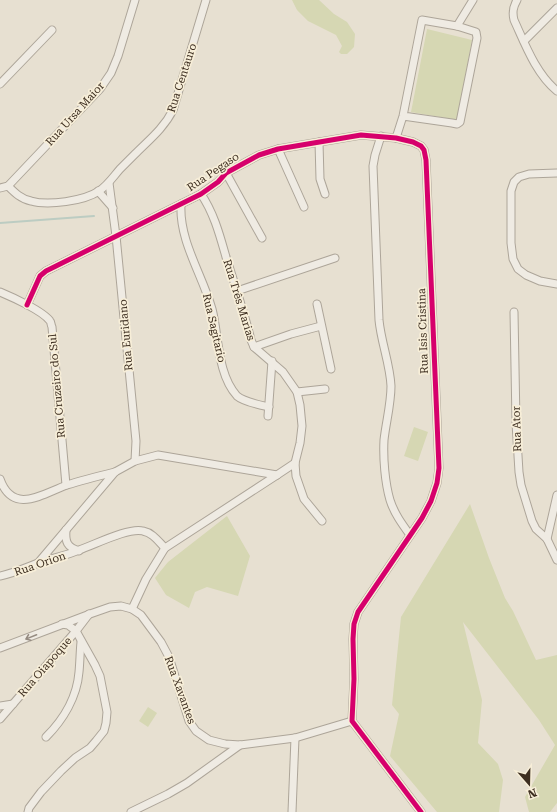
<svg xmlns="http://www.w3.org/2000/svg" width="557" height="812" font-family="'Roboto Serif',serif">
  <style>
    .green { fill: #d6d7b3 }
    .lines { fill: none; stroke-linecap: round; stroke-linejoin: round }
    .stream { stroke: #bcccc2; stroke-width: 2 }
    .minor-casing { stroke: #ada599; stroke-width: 9 }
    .minor { stroke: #efebe3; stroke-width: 7 }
    .cycleway-casing { stroke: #f7eed8; stroke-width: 8 }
    .cycleway { stroke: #d6006c; stroke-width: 5 }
    .oneway { stroke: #968c82 }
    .labels { text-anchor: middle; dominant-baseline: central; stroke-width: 3.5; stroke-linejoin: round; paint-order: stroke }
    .street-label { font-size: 11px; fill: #3d2e20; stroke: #f7eed8 }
  </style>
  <rect width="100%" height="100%" fill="#e7e0d1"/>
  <!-- green -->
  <g class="green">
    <path d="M292 0H319L334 14 347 22 355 34 354 47 347 54H341L339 52 342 46 336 35 308 21 297 10Z"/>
    <path d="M427 29 472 40 457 120 411 112Z"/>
    <path d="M414 427 428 432 418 461 404 456Z"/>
    <path d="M470 504 489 558 505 598 513 611 536 660 557 655V803L550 812H529L525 797 555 745 539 720 463 622 482 700 478 743 498 764 503 780 499 812H437L390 756 399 714 392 705 401 617Z"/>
    <path d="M227 516 250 556 238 596 207 587 195 592 189 608 166 595 155 578 168 562Z"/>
    <path d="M148 707 157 713 148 727 139 721Z"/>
  </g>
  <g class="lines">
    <!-- stream -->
    <path class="stream" d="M0 223 94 216"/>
    <defs>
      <g id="minor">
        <path d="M517 0C513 7 512 12 514 20 525 44 536 74 557 91"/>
        <path d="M457 26 473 0"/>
        <path d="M524 41 557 8"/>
        <path d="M0 84 52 30"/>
        <path d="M381 136 375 155 373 166 379 320C381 342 390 364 391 386 391 404 386 422 384 440 383 458 385 483 390 500 394 513 402 524 410 535"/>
        <path d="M396 138 403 116 422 20 457 26 476 32 477 38 460 122 457 124 452 123 403 116"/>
        <path d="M319 142 320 179 325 194"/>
        <path d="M278 149 304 207"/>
        <path d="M226 173 262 238"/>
        <path d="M557 173 529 174 519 177 514 182 511 191V243L513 259 518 269 526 275 540 281 557 284"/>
        <path d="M109 183 116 236 136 441 135 461"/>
        <path d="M8 186C15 193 21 199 31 201 48 206 84 201 99 191 108 185 113 177 120 169 125 164 130 159 135 154 149 140 164 128 173 110L206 0"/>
        <path d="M0 188 8 186 100 89 111 73 118 56 135 0"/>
        <path d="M98 191 113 208"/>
        <path d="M201 194C214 213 220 236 226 257 235 285 244 312 251 340L254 347 283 372 297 392 300 405 302 426 300 443 295 463 296 476 304 499 322 521"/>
        <path d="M181 204C179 241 202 274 212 309 219 336 217 374 237 396 244 402 260 405 269 407"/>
        <path d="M237 291 335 258"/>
        <path d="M0 292C12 297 43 311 50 321 51 322 51 325 52 327L66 485"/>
        <path d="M317 304 331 369"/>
        <path d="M27 305 40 276 46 271 201 194 218 182 226 173 259 155 278 149 361 135 396 138 413 142 421 146 424 150 426 160 439 468 437 483 431 501 422 518 358 612 354 624 353 639 354 679 352 721 421 812"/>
        <path d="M514 312 516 423 519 472 521 485 532 521 536 529 547 539 557 560"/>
        <path d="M254 347 291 334 321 326"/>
        <path d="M297 392 325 389"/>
        <path d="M268 416 272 361"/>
        <path d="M0 479C13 516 44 493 67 485 83 480 99 476 115 472"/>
        <path d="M66 530C65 542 67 547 79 551"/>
        <path d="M547 539 557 495"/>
        <path d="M38 563 115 472 135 461 158 455 277 475"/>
        <path d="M0 576C14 573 25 568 38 563 51 558 66 556 79 550 94 545 129 527 143 531 153 533 158 541 165 548"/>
        <path d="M132 609 146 579 165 548 277 475 295 463"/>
        <path d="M0 648 90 614 110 607 121 606 132 609 141 615 161 642 169 657 189 721 196 731 209 740 225 744 240 745 295 738 352 721"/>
        <path d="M0 706 13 704"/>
        <path d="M0 719 76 631 89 614"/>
        <path d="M46 737C63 720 77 697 79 672 80 662 80 652 81 642"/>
        <path d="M28 812 29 808 41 792 61 771 75 758 90 748 96 741 104 731 106 723 107 712 100 676 95 665 76 631 68 625 62 624"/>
        <path d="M131 812 168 794 187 783 240 745"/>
        <path d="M292 812 295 738"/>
      </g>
    </defs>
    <!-- minor casing -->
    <use href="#minor" class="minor-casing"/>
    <!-- minor -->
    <use href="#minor" class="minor"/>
    <defs>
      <path id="cycleway" d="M27 305 40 276 46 271 201 194 218 182 226 173 259 155 278 149 361 135 396 138 413 142 421 146 424 150 426 160 439 468 437 483 431 501 422 518 358 612 354 624 353 639 354 679 352 721 421 812"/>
    </defs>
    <!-- cycleway casing -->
    <use href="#cycleway" class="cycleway-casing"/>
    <!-- cycleway -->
    <use href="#cycleway" class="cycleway"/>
  </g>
  <!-- one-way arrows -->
  <defs><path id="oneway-shaft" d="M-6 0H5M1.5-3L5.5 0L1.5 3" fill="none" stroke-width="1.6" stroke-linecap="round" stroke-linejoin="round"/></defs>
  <use class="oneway" href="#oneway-shaft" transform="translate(31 637) rotate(158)"/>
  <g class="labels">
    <!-- street labels -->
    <g class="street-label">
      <text transform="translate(182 78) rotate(-72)">Rua Centauro</text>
      <text transform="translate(75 114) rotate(-48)">Rua Ursa Maior</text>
      <text transform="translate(213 172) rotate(-34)">Rua Pegaso</text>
      <text transform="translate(239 300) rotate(73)">Rua Três Marias</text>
      <text transform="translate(214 328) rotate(77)">Rua Sagitario</text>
      <text transform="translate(423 331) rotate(-92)">Rua Isis Cristina</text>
      <text transform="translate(126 335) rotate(-95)">Rua Euridano</text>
      <text transform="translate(57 386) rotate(-95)">Rua Cruzeiro do Sul</text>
      <text transform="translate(517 429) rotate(-92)">Rua Ator</text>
      <text transform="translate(40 564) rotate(-19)">Rua Orion</text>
      <text transform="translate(45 667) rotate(-49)">Rua Oiapoque</text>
      <text transform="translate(180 690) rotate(70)">Rua Xavantes</text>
    </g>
  </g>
  <!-- north arrow -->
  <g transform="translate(529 784) rotate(160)" stroke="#f7eed8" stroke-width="3" paint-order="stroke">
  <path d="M0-3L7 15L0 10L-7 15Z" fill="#3d2e20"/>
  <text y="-6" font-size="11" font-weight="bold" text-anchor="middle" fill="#3d2e20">N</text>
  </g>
</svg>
